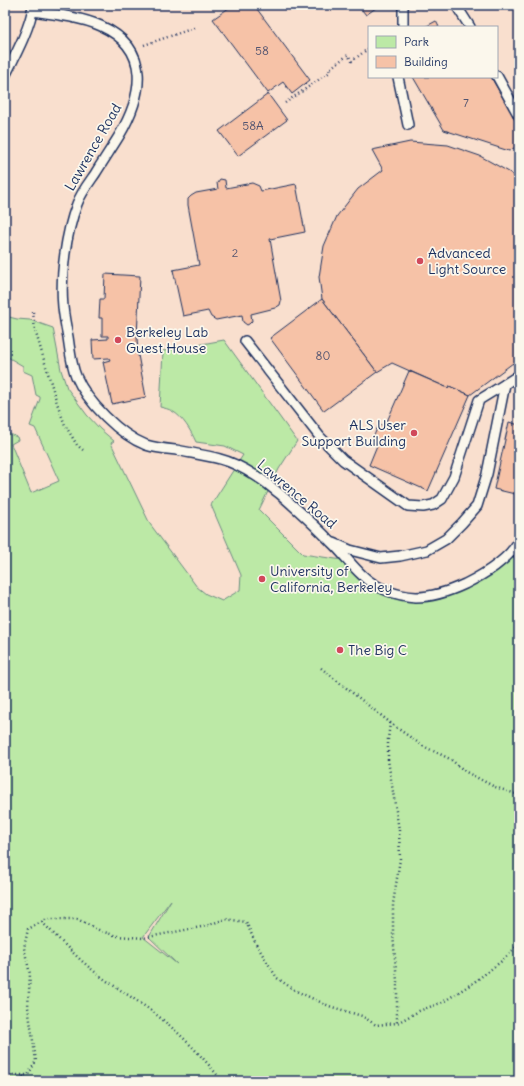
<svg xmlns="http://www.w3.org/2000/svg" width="524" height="1086" font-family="Delius,sans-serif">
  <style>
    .built { fill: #f9dfce; fill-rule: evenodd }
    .green { fill: #bce9a6; stroke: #6c8c82; fill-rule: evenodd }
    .building { fill: #f6c2a7; stroke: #1b2f5e }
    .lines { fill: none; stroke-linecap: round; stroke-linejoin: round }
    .lane-casing { stroke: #1b2f5e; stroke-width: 12 }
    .path { stroke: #1b2f5e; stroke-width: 2.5; stroke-dasharray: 1 3; stroke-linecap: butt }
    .lane { stroke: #fbf7ec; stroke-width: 9 }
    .poi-dot { fill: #d1495b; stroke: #fbf7ec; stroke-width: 1.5 }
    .labels { text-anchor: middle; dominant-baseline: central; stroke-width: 3.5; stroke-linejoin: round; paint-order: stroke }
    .number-label { font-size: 12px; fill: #525470 }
    .street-label { font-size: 14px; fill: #1b2f5e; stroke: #fbf7ec }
    .poi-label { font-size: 14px; fill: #1b2f5e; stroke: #fbf7ec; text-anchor: start }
  </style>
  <rect width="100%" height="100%" fill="#faecde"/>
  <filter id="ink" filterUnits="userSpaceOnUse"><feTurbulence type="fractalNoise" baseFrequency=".025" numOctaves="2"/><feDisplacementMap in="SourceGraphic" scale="8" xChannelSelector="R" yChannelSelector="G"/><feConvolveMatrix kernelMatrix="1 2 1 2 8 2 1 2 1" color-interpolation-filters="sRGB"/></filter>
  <g filter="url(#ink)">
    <!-- built -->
    <path class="built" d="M5 5H519V1081H5ZM369 27H497V77H369Z"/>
    <!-- green -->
    <path class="green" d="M5 316 17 319 30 320 53 328 61 370 67 388 87 415 100 429 114 441 111 443 150 524 197 587 206 594 222 601 240 590 241 575 211 505 243 455 225 446 196 442C191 431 183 417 172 411 169 409 164 408 160 407L163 351 224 340 297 441 279 469 259 510 303 554 349 561 382 589 417 597 478 577 519 541V1081H5V432L17 437 18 440 11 444 31 493 59 481 35 428 30 426 40 399V397L36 395 32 375 23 371V366L6 356H5ZM171 900 149 937 177 964 143 937Z"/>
    <!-- building -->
    <g class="building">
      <path d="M233 5H254L310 80 292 94 283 82 268 93 213 19Z"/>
      <path d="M358 5H380L366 15Z"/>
      <path d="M436 21 439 27H425Z"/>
      <path d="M413 77H491L519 126V145L509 151 444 130Z"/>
      <path d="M268 94 287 120 238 156 219 131Z"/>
      <path d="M410 142 448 145 480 156 509 172 519 180V365L516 368 513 363 470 395 449 386 448 388 392 363 377 372 322 299 319 277 324 246 337 216 358 189 383 170 372 150Z"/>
      <path d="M220 179 225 180 226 188 252 183 259 186 261 191 296 184 305 232 270 239 281 301 280 305 275 308 251 314 252 321 249 324 247 325 243 322 242 315 216 320 211 317 208 311 183 316 173 270 199 265 188 205V199L191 196 196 193 218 189 217 183Z"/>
      <path d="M105 274 140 276 137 337 138 355 146 397 112 404 103 362 110 360 109 358 93 359 92 340 108 339V336H102V318H99L100 299H104Z"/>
      <path d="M322 299 377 372 324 411 270 338Z"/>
      <path d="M409 371 448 388 449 386 470 395 428 491 369 465 378 443 372 440 379 424 385 426Z"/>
      <path d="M509 422 519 425V495L494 489Z"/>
    </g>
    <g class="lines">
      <defs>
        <g id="lane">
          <path d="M456 5 470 27"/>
          <path d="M32 11C54 14 81 17 101 26 152 49 143 95 119 136 111 149 103 161 95 174 88 184 81 193 77 204 66 233 60 276 63 307 64 317 66 327 68 337 70 350 71 364 76 376 87 402 120 435 146 445 155 448 166 449 176 450 190 453 206 455 220 459 232 462 245 469 256 476 265 481 272 488 280 494 297 509 315 525 331 542 342 552 351 565 362 575 375 588 397 596 416 597 432 597 450 591 465 584 485 574 507 561 519 541"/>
          <path d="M403 27V5"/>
          <path d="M5 76C14 58 31 26 33 6"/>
          <path d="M497 76 519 116"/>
          <path d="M398 77 408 125"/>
          <path d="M245 341 320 437 343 460 408 506 423 507 433 505 442 499 454 477 479 400 505 384"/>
          <path d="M334 543 350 550 381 558 400 556 427 550 446 539 462 523 477 506 487 474 505 384 519 375"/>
        </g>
      </defs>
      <!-- lane casing -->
      <use href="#lane" class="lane-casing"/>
      <!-- path -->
      <g class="path">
        <path d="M144 45 197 27"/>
        <path d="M285 103 330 72 329 69 348 55 352 61 369 48"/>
        <path d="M33 312 35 330 57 403 65 425 77 445 83 450"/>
        <path d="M321 668 397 728 423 746 450 759 466 772 495 787 519 795"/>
        <path d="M390 723 388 739V760L399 830 400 859 393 904V935L397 981V1023"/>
        <path d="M42 922C59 939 76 957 95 972 115 988 138 1000 158 1016 181 1034 204 1058 222 1081"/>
        <path d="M5 1075H28L36 1061 28 1007 30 974 24 948 28 929 47 919H77L101 931 117 936 143 938 206 926 225 919 246 922 256 944 277 978 296 991 329 1006 362 1016 376 1025 397 1023 419 1011 443 1002 473 983 503 960 519 944"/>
        <path d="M23 1076 29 1081"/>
      </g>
      <!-- lane -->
      <use href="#lane" class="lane"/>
    </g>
  </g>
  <!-- markers -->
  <g class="poi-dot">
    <circle cx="420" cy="261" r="4"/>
    <circle cx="118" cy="340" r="4"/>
    <circle cx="414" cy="433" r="4"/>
    <circle cx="262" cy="579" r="4"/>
    <circle cx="340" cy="650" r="4"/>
  </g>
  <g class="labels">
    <!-- number labels -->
    <g class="number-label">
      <text x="262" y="50">58</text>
      <text x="466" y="102">7</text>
      <text x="253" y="125">58A</text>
      <text x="235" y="252">2</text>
      <text x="323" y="355">80</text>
    </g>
    <!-- street labels -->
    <g class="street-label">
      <text transform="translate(93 147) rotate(-60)">Lawrence Road</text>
      <text transform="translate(297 494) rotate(40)">Lawrence Road</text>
    </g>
    <!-- poi labels -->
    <g class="poi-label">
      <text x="428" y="253">Advanced<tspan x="428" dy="16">Light Source</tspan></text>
      <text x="126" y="332">Berkeley Lab<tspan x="126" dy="16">Guest House</tspan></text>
      <text x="406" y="425" text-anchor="end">ALS User<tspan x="406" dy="16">Support Building</tspan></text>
      <text x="270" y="571">University of<tspan x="270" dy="16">California, Berkeley</tspan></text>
      <text x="348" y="650">The Big C</text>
    </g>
  </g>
  <!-- margin -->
  <rect width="524" height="1086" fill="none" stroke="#fbf7ec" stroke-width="20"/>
  <rect x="10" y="10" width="504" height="1066" fill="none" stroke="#1b2f5e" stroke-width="1.5" filter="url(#ink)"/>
  <!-- legend -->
  <rect x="368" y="26" width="130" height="52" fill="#fbf7ec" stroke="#a1a7b3"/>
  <rect x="376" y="36" width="20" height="12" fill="#bce9a6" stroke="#a1a7b3"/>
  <text x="404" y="46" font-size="12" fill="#1b2f5e">Park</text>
  <rect x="376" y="56" width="20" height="12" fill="#f6c2a7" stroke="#a1a7b3"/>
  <text x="404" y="66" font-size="12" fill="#1b2f5e">Building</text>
</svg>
